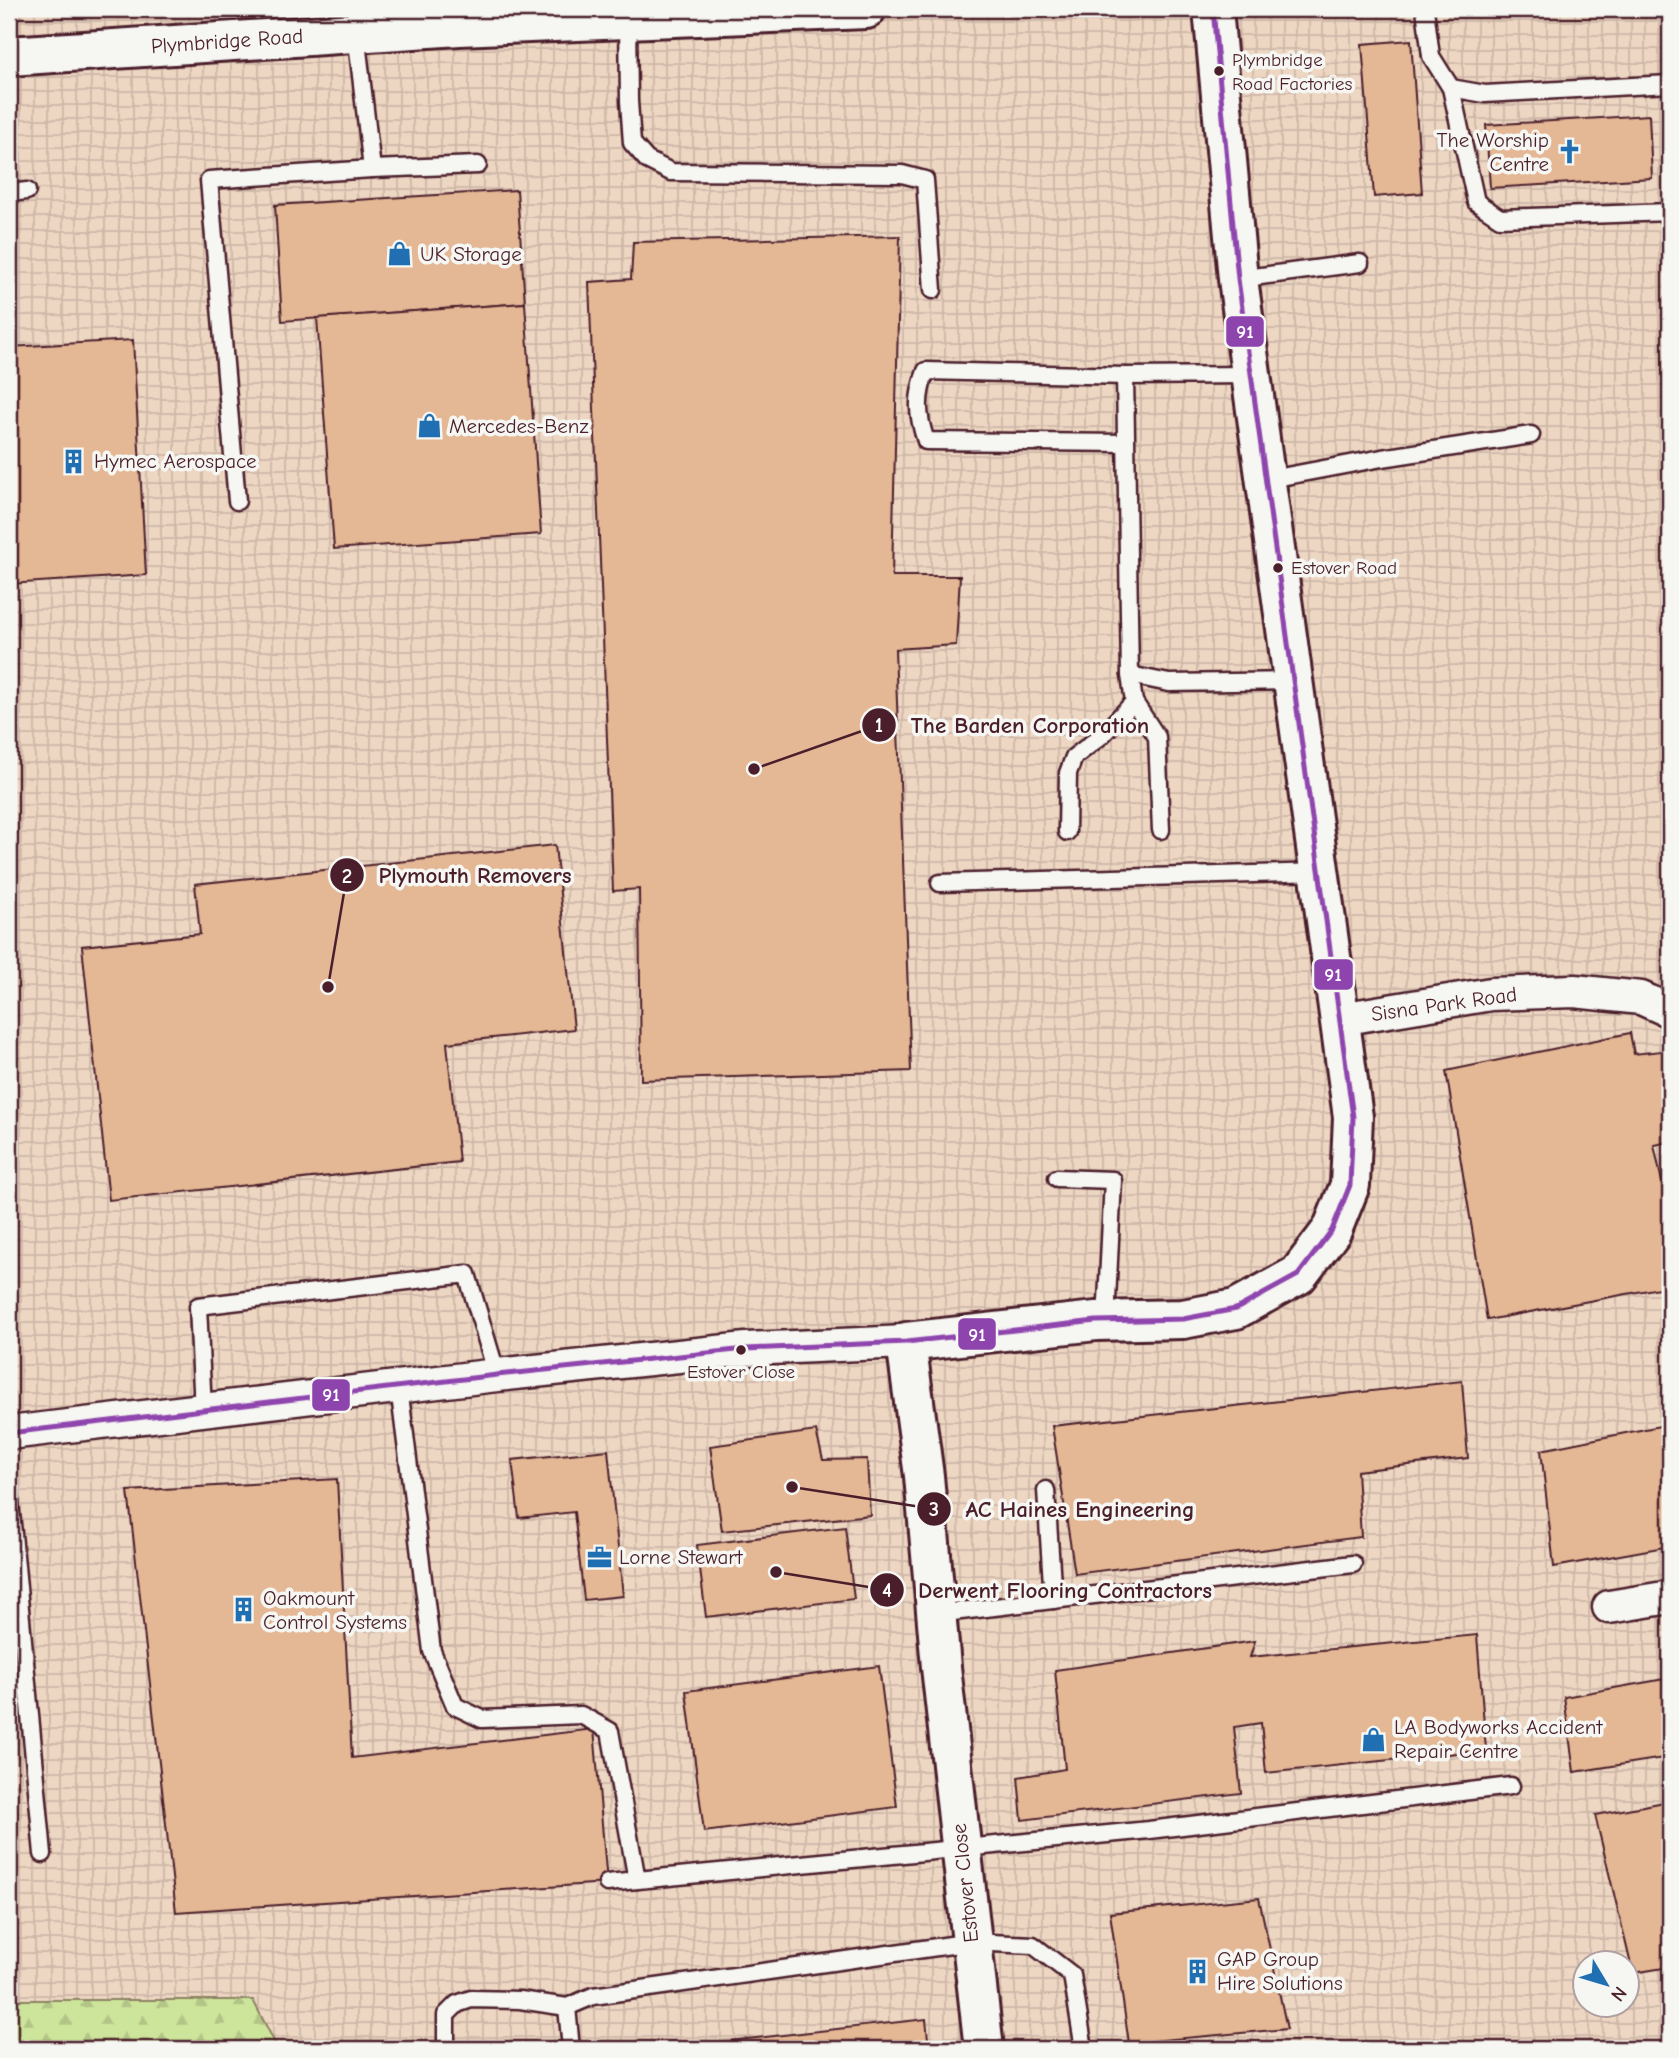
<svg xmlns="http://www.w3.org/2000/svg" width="1679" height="2058" font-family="'Comic Neue',sans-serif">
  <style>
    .industrial { fill: url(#industrial-grid); fill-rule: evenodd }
    .forest { fill: url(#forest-firs); stroke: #8c8263; stroke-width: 2 }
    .building { fill: #e4b895; stroke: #4a1f2b; stroke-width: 2 }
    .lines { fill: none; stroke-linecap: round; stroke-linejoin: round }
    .lane-casing { stroke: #4a1f2b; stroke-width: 21 }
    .street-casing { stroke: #4a1f2b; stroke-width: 37 }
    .secondary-casing { stroke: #4a1f2b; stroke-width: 44 }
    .lane { stroke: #f6f6f2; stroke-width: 16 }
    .street { stroke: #f6f6f2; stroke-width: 32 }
    .secondary { stroke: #f6f6f2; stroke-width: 38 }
    .bus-1-casing { stroke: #f6f6f2; stroke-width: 10 }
    .bus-1 { stroke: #8e44ad; stroke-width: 5 }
    .bus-dot { fill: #4a1f2b; stroke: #f6f6f2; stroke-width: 2.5 }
    .labels { text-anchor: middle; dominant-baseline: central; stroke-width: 7; stroke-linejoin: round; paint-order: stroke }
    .bus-label { font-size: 19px; fill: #4a1f2b; stroke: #f6f6f2; text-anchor: start }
    .street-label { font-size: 21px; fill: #4a1f2b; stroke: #f6f6f2 }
    .poi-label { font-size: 21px; fill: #4a1f2b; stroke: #f6f6f2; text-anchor: start }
    .leader { fill: none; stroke: #4a1f2b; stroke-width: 2.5 }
    .callout-dot { fill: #4a1f2b; stroke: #f6f6f2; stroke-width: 2.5 }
    .mark-label { font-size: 21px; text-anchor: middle; font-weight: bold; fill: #fff }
    .callout-label { font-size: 23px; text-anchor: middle; font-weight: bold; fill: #4a1f2b; stroke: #f6f6f2; stroke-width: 7; stroke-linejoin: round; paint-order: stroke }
    .line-badge { stroke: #f6f6f2; stroke-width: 2.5 }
    .badge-label { font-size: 19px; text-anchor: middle; font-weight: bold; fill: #fff }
  </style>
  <defs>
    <pattern id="industrial-grid" width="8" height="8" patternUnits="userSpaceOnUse" patternTransform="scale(1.75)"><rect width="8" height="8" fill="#edd6c2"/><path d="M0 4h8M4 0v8" fill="none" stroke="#cdb7a7"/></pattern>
    <pattern id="forest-firs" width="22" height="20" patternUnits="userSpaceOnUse" patternTransform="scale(1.75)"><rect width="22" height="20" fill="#cde59b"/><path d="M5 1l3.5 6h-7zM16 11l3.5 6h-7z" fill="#b2c486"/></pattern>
  </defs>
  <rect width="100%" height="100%" fill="#f1e3d6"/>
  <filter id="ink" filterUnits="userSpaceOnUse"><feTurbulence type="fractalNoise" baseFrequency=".0143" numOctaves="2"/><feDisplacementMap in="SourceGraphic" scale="14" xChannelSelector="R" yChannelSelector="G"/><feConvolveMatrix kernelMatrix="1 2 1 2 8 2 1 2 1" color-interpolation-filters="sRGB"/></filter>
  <g filter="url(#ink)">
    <!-- industrial -->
    <path class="industrial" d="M9 9H1670V2049H278L253 2000H9ZM1584 1964H1626V2006H1584Z"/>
    <!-- forest -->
    <path class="forest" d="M9 2000H253L278 2049H9Z"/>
    <!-- building -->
    <g class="building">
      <path d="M1411 40 1422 193 1374 197 1362 44Z"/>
      <path d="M1649 115 1652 178 1490 188 1486 125Z"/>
      <path d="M517 190 525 303 282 321 275 205Z"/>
      <path d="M900 236 892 576H960L956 645 895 649 911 1071 641 1080 639 889 613 891 589 282 631 279 633 242Z"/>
      <path d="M525 303 541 534 334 549 317 318Z"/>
      <path d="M133 340 146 575 9 584V347Z"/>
      <path d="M555 845 574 1029 447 1043 459 1162 109 1200 82 946 200 934 195 884Z"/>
      <path d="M1630 1033 1634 1054 1670 1050V1142L1654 1145 1670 1219V1286L1487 1320 1446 1071Z"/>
      <path d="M1462 1381 1468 1458 1357 1471 1361 1537 1075 1574 1052 1426Z"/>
      <path d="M1670 1424V1546L1554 1567 1541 1450Z"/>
      <path d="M816 1431 823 1460 867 1459 870 1515 722 1531 710 1446Z"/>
      <path d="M608 1450 623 1596 584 1600 574 1512 519 1518 512 1460Z"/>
      <path d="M337 1479 352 1758 594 1729 607 1883 176 1912 128 1491Z"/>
      <path d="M845 1527 854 1599 706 1617 697 1545Z"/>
      <path d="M1477 1635 1486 1750 1266 1773 1261 1723 1234 1727 1241 1793 1022 1820 1018 1777 1065 1769 1055 1670 1255 1641 1250 1657Z"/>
      <path d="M879 1666 897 1807 704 1832 686 1691Z"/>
      <path d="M1670 1678V1757L1574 1772 1564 1697Z"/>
      <path d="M1670 1801V1967L1633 1973 1595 1815Z"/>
      <path d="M9 1812 14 1860H9Z"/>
      <path d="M1259 1898 1287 2029 1129 2043 1110 1913Z"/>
      <path d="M926 2019 929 2049H657Z"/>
    </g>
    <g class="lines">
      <defs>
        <g id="lane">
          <path d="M1425 9 1431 56 1451 88 1476 202 1500 218 1670 212"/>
          <path d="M356 10V33L372 169 478 165"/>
          <path d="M628 18 629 101 632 143 647 160 671 172 902 174 925 180 933 290"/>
          <path d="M1451 88 1485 94 1670 84"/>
          <path d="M9 193 27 191"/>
          <path d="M1238 279 1360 263"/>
          <path d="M1125 376 1130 675 1134 702 1157 737 1161 830"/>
          <path d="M1125 443 926 441C917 415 916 397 926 371L1125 376 1251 375"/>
          <path d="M1265 480 1382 458 1531 435"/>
          <path d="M237 501 209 180 372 169"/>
          <path d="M1130 675 1169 683 1292 681"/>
          <path d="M1067 832 1068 773 1074 757 1101 736 1134 702"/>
          <path d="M940 883 1319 872"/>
          <path d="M1057 1178 1113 1180 1106 1321"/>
          <path d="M399 1387 432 1651 455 1706 482 1719 581 1715 610 1731 637 1880"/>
          <path d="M203 1410 198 1306 467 1274 497 1375"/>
          <path d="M1046 1490 1053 1600"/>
          <path d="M9 1491 43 1854"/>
          <path d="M936 1614 1353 1564"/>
          <path d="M607 1883 1149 1830 1511 1786"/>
          <path d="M567 2007 571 2049"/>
          <path d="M446 2049V2015L457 2004 471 1999 520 2000 567 2007 593 1996 972 1942 1033 1945 1072 1975 1084 2049"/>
        </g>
        <g id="street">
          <path d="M1340 1019 1491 994 1574 991 1641 998 1670 1011"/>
          <path d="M9 1433 497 1375 746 1349 906 1342"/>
          <path d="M1609 1607 1670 1597"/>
        </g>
        <g id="secondary">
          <path d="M9 56 459 26 866 9"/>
          <path d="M984 2049 941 1667 924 1476 906 1342 1096 1321 1183 1319 1236 1309 1298 1275 1332 1230 1350 1185 1353 1117 1238 279 1213 9"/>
        </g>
      </defs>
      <!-- lane casing -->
      <use href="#lane" class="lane-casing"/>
      <!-- street casing -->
      <use href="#street" class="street-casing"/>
      <!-- secondary casing -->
      <use href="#secondary" class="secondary-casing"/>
      <!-- lane -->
      <use href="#lane" class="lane"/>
      <!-- street -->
      <use href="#street" class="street"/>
      <!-- secondary -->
      <use href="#secondary" class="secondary"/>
      <defs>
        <path id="bus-1" d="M9 1433 497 1375 746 1349 906 1342 1096 1321 1183 1319 1236 1309 1298 1275 1332 1230 1350 1185 1353 1117 1238 279 1213 9"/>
      </defs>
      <!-- bus-1 casing -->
      <use href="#bus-1" class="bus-1-casing"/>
      <!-- bus-1 -->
      <use href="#bus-1" class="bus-1"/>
    </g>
  </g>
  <!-- icons -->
  <defs>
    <symbol id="church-bare" viewBox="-9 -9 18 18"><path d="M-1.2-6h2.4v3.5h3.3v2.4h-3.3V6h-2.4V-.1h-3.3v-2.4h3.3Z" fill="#1f6fb2" stroke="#f6f6f2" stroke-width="2.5" paint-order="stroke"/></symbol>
    <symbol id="shop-bare" viewBox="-9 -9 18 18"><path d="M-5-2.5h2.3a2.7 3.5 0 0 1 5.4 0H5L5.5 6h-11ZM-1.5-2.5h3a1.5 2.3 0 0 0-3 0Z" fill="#1f6fb2" stroke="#f6f6f2" stroke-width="2.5" paint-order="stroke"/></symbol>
    <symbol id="building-bare" viewBox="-9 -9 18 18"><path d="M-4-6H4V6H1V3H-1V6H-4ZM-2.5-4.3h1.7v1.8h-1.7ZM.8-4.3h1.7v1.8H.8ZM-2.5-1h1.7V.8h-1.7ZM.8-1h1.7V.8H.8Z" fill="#1f6fb2" stroke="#f6f6f2" stroke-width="2.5" paint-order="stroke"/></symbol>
    <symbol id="office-bare" viewBox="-9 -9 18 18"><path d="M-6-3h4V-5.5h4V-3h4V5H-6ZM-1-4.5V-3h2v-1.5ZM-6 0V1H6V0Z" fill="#1f6fb2" stroke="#f6f6f2" stroke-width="2.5" paint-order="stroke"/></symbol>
  </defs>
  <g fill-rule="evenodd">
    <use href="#church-bare" x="1552" y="134" width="35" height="35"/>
    <use href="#shop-bare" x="382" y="236" width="35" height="35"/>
    <use href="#shop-bare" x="412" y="408" width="35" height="35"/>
    <use href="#building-bare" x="56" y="444" width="35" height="35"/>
    <use href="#office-bare" x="582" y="1540" width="35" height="35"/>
    <use href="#building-bare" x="226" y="1592" width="35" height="35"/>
    <use href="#shop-bare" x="1356" y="1722" width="35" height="35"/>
    <use href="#building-bare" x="1180" y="1954" width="35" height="35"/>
  </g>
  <!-- markers -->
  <g class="bus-dot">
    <circle cx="1219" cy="71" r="6"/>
    <circle cx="1278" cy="568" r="6"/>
    <circle cx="741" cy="1350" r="6"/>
  </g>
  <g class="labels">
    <!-- bus labels -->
    <g class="bus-label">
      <text x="1232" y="60">Plymbridge<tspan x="1232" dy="24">Road Factories</tspan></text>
      <text x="1291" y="568">Estover Road</text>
      <text x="741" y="1372" text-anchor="middle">Estover Close</text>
    </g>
    <!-- street labels -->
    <g class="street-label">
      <text transform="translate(227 41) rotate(-4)">Plymbridge Road</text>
      <text transform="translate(1444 1004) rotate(-8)">Sisna Park Road</text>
      <text transform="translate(965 1883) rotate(-96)">Estover Close</text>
    </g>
    <!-- poi labels -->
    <g class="poi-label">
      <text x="1549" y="140" text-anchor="end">The Worship<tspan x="1549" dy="24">Centre</tspan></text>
      <text x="420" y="254">UK Storage</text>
      <text x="449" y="426">Mercedes-Benz</text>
      <text x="94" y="461">Hymec Aerospace</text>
      <text x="619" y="1557">Lorne Stewart</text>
      <text x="263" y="1598">Oakmount<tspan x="263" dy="24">Control Systems</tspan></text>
      <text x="1394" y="1727">LA Bodyworks Accident<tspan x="1394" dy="24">Repair Centre</tspan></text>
      <text x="1217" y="1959">GAP Group<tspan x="1217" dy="24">Hire Solutions</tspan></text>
    </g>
  </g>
  <!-- callouts -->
  <path class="leader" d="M754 769L879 725M328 987L347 875M792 1487L934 1509M776 1572L887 1590"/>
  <g class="callout-dot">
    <circle cx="754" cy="769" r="7"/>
    <circle cx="328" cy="987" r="7"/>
    <circle cx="792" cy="1487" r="7"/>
    <circle cx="776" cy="1572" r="7"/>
    <circle cx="879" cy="725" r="18"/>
    <circle cx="347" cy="875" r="18"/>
    <circle cx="934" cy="1509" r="18"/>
    <circle cx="887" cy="1590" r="18"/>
  </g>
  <g class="mark-label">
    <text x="879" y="732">1</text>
    <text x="347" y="883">2</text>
    <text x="934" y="1516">3</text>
    <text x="887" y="1597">4</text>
  </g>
  <g class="callout-label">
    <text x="1030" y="733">The Barden Corporation</text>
    <text x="475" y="883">Plymouth Removers</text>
    <text x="1080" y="1517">AC Haines Engineering</text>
    <text x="1065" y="1598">Derwent Flooring Contractors</text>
  </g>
  <g class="line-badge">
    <rect x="1225" y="315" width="40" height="33" rx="7" fill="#8e44ad"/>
    <rect x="1313" y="958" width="41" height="33" rx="7" fill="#8e44ad"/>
    <rect x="957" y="1317" width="40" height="34" rx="7" fill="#8e44ad"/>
    <rect x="311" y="1378" width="40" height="34" rx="7" fill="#8e44ad"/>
  </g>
  <g class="badge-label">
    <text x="1245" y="338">91</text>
    <text x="1333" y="981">91</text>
    <text x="977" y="1341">91</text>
    <text x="331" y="1401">91</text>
  </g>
  <!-- margin -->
  <rect width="1679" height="2058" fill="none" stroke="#f6f6f2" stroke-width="35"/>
  <rect x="18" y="18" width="1644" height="2023" fill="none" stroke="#4a1f2b" stroke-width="2.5" filter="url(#ink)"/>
  <!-- north arrow -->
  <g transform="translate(1606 1984) rotate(128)"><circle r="33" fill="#f6f6f2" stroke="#b1a0a2" stroke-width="2"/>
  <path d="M0-5L12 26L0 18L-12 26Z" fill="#1f6fb2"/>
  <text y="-10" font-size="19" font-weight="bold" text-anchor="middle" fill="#4a1f2b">N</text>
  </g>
</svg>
